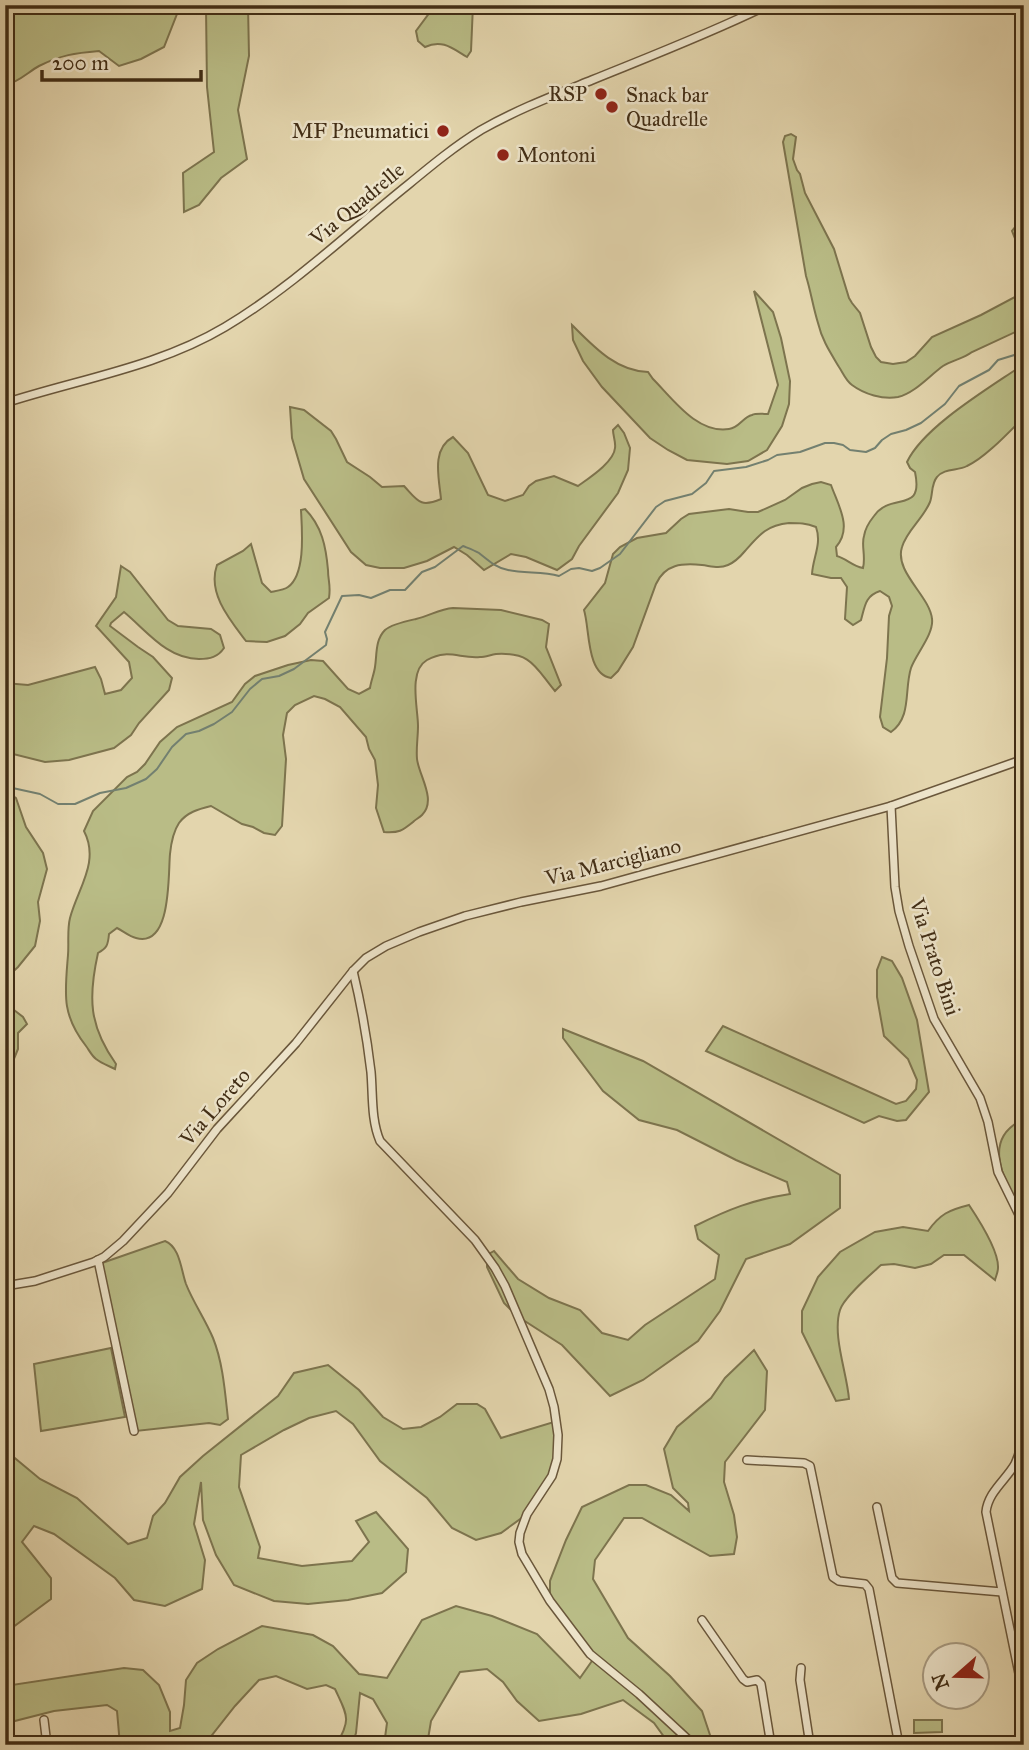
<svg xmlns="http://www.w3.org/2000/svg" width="1029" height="1750" font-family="'IM FELL Great Primer',serif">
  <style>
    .green { fill: #b9bc86; stroke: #7d744e; stroke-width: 2 }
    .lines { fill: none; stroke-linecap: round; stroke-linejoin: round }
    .stream { stroke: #738070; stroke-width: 2 }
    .minor-casing { stroke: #6a573b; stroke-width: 10 }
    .minor { stroke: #ede4ca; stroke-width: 7 }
    .poi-dot { fill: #8f2418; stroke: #ede4ca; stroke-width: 2.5 }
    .labels { text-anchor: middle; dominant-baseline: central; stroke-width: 5; stroke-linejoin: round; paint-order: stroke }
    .poi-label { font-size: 21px; fill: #412d15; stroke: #ede4ca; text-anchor: end }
    .street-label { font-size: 21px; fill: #412d15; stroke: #ede4ca }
  </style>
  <rect width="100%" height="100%" fill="#e3d5ad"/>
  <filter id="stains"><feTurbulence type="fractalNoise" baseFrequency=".00286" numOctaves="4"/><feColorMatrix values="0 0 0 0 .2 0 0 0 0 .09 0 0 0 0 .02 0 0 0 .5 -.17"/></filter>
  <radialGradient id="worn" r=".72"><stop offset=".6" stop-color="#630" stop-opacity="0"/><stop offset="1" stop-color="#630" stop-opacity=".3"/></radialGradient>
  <!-- green -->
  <g class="green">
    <path d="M5 5H248L249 56 238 110 247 159 221 178 199 205 184 212 183 173 214 152 207 87 206 8 179 9 164 47 141 59 119 66 99 51C75 53 61 55 39 66 28 72 18 83 5 85Z"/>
    <path d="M432 5H473L471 51 467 57C452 48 442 39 425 47L418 41 416 31 430 12Z"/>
    <path d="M791 134 796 137 793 159 797 170 800 174 805 193 834 249 849 298 852 303 860 313 871 347 876 357 881 362 893 364 906 362 915 356 932 337 981 315 1015 297 1024 284V328L972 352C963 359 952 360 943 366 929 376 915 393 898 397 883 400 864 394 852 385 846 381 843 373 839 367 830 352 822 340 818 323 813 307 811 292 806 276L783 142 785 136Z"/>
    <path d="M1020 221H1024V261L1012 231Z"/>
    <path d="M754 291 773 312 781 338 790 381 789 404 782 426 767 450 748 461 727 464 687 460 668 450 650 438 602 387 583 361 573 340 572 325C594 347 616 371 648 372L653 379C673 399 697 434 729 429 739 428 743 417 752 415 756 413 764 414 768 414L778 385Z"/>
    <path d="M1024 364V417C1009 432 985 458 967 466 958 471 944 468 937 477 931 484 933 494 930 502 923 519 907 530 902 547 894 572 930 596 932 619 934 634 916 654 911 668 904 690 912 717 891 732L883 727 880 717 887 658 889 616 892 606 889 597 880 591C865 596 865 606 861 620L853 625 845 619 847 587 841 578H831L812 574C813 557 822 544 816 527 806 523 799 523 789 523 767 525 759 535 745 551 740 557 735 562 728 565 719 569 711 566 702 565 682 563 665 564 656 584L633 647 618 671 611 678C586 674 590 629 584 610L605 583 613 554 620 547 637 538 666 533 681 519 689 514 729 509 748 512H758L785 500 802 488 812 484 821 482 831 485C838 505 853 528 836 547L837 556C847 559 852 566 863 568 866 556 861 545 864 536 865 529 870 521 874 516 891 491 924 515 915 472L910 468 907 462C924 426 991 387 1024 364Z"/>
    <path d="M290 407 304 410 331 431 336 439 347 462 370 477 382 487 404 486C418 501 420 508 441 499 439 478 431 449 453 437L468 453 488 495 505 501 523 495 529 486 536 481 554 476 578 486C589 478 614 462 615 448 616 442 613 436 613 430L618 425 624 433 630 448 628 470 618 493 579 546 572 559 557 570 526 557 511 554 484 570 467 555 454 547 427 561 404 568H380L366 565 351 552 304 479 292 438Z"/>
    <path d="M305 509C322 526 326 547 328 570 328 581 331 585 329 598L308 613 300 624 285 636 267 642 246 641C230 620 207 593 217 565L243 551 251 544 262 583 271 592C276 591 284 590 288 587 306 574 302 530 301 510Z"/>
    <path d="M121 566 130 572 168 620 178 626 211 629 220 635 224 648C218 657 210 659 199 659 167 659 147 631 124 612L111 623 110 626 138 647 153 657 172 678 169 690 139 723 131 735 114 748 69 760 45 762 5 752V683L28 685 95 667 101 679 105 694 121 690 132 678 129 662 96 626 116 597Z"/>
    <path d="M453 608 501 610 542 620 549 624 546 647 561 685 555 691C535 667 532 652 496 654 490 655 485 657 480 657 460 659 448 648 427 660 408 671 418 708 418 726 418 737 416 748 417 759 419 776 437 800 422 815 419 818 416 819 413 822 402 831 399 833 384 832L376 808 378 785 375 760 369 749 366 737 340 707 325 699 314 696 295 705 287 713 283 735 286 759 282 826 275 835 264 833 253 827 242 824 211 806C199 809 187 812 179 823 173 832 171 844 170 854 168 874 172 948 136 938 130 937 123 931 117 928L109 934C108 945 107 948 98 953 88 998 89 1026 116 1064L115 1069C109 1066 101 1063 96 1059 92 1056 89 1050 86 1046 61 1014 65 993 68 955 69 943 67 930 70 918 78 888 100 862 84 831L93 811 127 777 137 772 145 764 160 742 177 727 232 702 245 684 255 676 288 665 311 660 323 661 348 689 359 694 370 688C371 681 374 674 375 667 377 655 375 640 385 630 392 624 407 621 416 619 429 616 440 609 453 608Z"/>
    <path d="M5 790 16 798 26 827 43 853 47 869 38 902 40 921 35 946 18 967 5 979Z"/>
    <path d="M882 957 892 961 902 978 917 1020 929 1092 906 1120 897 1121 879 1116 864 1123 706 1051 723 1026 896 1104 906 1101 916 1089 917 1080 908 1059 884 1036 877 997V970Z"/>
    <path d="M14 1010 23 1017 27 1024 18 1033V1049L11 1066V1078L5 1089V1016Z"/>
    <path d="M563 1029 643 1061 840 1175V1208L790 1244 746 1259 720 1311 698 1341 643 1380 610 1396 562 1345 517 1316 504 1303 487 1267V1255L494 1251 518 1279 549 1298 580 1310 602 1333 628 1340 645 1325 715 1279 719 1255 698 1239 695 1226C729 1209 752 1200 790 1194L787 1182 736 1160 677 1130 639 1120 603 1091 563 1038Z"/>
    <path d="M1024 1119V1218C1008 1186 977 1140 1024 1119Z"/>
    <path d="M969 1205C979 1220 999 1251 998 1268 998 1272 996 1276 995 1280L964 1255H944L931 1264 915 1268 894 1264 881 1265C870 1275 844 1297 840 1310 832 1335 847 1373 849 1399L836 1401 802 1332V1311L818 1277 840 1252 875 1232 903 1227 928 1231C940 1214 949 1210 969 1205Z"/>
    <path d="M165 1241C180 1247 181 1270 186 1284 193 1302 205 1319 213 1338 223 1363 225 1392 228 1419L220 1425 209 1423 136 1431 102 1263Z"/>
    <path d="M111 1348 125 1417 41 1431 34 1364Z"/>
    <path d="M754 1350 767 1371 765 1410 725 1462 724 1482 734 1515 737 1537 734 1554 710 1556 642 1518H624L595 1560 593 1579 628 1638 670 1676 702 1711 711 1738 701 1745H670L654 1723 623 1700 581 1714 539 1721 517 1701 503 1682 487 1669 460 1672 431 1721 427 1745H384L387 1723 373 1699 360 1693 356 1733 352 1745H336C352 1719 347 1715 335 1689L326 1685 307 1689 276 1676 259 1680 235 1706 209 1739 208 1745H120L117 1711 107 1705 54 1711 11 1722 5 1727V1686L124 1668 143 1670 159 1685 170 1712V1731L180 1728 184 1705 186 1680 197 1663 218 1649 262 1626 313 1635 333 1646 359 1674 387 1678 422 1620 456 1606 492 1616 537 1634 580 1678 594 1658 550 1601V1581L566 1540 582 1507 629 1485H646L671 1495 689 1511 688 1503 673 1488 664 1449 677 1427 711 1398 725 1378Z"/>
    <path d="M328 1365 359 1390 383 1417 403 1429 421 1427 440 1417 457 1404H477L485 1409 501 1438 557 1421 555 1466 527 1514 501 1533 476 1540 452 1528 427 1498 380 1461 353 1424 336 1411 309 1418 284 1430 241 1455 239 1487 260 1547 258 1558 302 1566 352 1561 369 1542 356 1521 376 1512 408 1549 406 1572 382 1593 348 1600 308 1604 274 1601 234 1585 216 1555 203 1520 201 1482 194 1524 205 1560 202 1589 165 1606 134 1600 115 1578 54 1534 34 1526 22 1542 51 1578V1599L5 1633V1450L40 1479 77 1498 128 1544 147 1538 153 1516 165 1503 180 1477 203 1456 278 1396 294 1373Z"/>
    <path d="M914 1720H942V1732L914 1733Z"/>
  </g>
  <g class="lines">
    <!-- stream -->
    <path class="stream" d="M5 788 8 787 40 794 58 804H75L100 793 126 788 146 779 157 769 172 747 186 734 199 731 214 724 232 712 250 689 262 679 279 676 294 669 326 645 327 639 325 632 342 596 359 595 371 598 390 590H405L422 572 435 567 463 546C468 548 474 550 479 553 488 560 496 568 508 570 525 574 542 571 559 576L571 569 579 568 592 571 600 568 620 554 656 507 665 501 692 494 706 483 714 471 746 467 768 460 777 455 800 452 825 443H834L843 445 850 450 866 452 875 448 882 440 891 434 906 430 921 423 945 404 959 386 989 370 998 360 1024 352"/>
    <defs>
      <g id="minor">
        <path d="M5 403C79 379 158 367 225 327 292 287 349 232 409 184 432 165 455 146 481 130 516 110 555 95 592 80 651 56 711 33 768 5"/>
        <path d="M891 806 895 887 899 911 909 946 934 1019 980 1098 988 1122 998 1172 1024 1225"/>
        <path d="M353 971C361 1004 367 1038 371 1072 373 1095 371 1120 380 1141L475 1240 495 1268 505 1286 549 1389 554 1407 558 1435 557 1459 552 1476 527 1514 520 1533 519 1542 522 1554 550 1601 590 1654 639 1694 694 1745"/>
        <path d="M98 1260 134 1431"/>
        <path d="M5 1286 35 1281 94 1262 104 1257 123 1241 168 1193 217 1129 296 1043 353 971 366 958 386 946 419 932 465 916 521 902 601 886 891 806 1024 759"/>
        <path d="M1024 1419C1022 1435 1022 1450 1015 1464 1006 1480 988 1492 986 1512L1024 1698"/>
        <path d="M747 1460 804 1463 810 1466 833 1577 839 1581 865 1584 869 1589 899 1745"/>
        <path d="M877 1507 892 1578 897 1583 1002 1592"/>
        <path d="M702 1620 743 1679 747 1682 757 1680 761 1684 771 1745"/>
        <path d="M801 1668 800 1680 810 1745"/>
        <path d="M44 1720 47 1745"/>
      </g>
    </defs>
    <!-- minor casing -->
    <use href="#minor" class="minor-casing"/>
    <!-- minor -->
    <use href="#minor" class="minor"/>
  </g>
  <!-- markers -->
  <g class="poi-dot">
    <circle cx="601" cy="94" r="7"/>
    <circle cx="612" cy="107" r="7"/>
    <circle cx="443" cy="131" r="7"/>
    <circle cx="503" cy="155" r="7"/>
  </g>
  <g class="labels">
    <!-- poi labels -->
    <g class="poi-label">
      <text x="587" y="94">RSP</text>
      <text x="626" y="95" text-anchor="start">Snack bar<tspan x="626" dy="24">Quadrelle</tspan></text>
      <text x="429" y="131">MF Pneumatici</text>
      <text x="517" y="155" text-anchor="start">Montoni</text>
    </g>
    <!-- street labels -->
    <g class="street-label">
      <text transform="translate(357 204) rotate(-40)">Via Quadrelle</text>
      <text transform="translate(613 862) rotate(-14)">Via Marcigliano</text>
      <text transform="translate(935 957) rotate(72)">Via Prato Bini</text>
      <text transform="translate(215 1107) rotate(-49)">Via Loreto</text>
    </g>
  </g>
  <!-- margin -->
  <rect width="1029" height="1750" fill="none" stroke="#e3d5ad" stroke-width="28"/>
  <rect x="7" y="7" width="1015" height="1736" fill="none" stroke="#412d15" stroke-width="3.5"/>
  <rect x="14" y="14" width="1001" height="1722" fill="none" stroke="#412d15" stroke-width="2"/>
  <!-- north arrow -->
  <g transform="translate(956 1676) rotate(250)"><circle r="33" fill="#ede4ca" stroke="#a89b82" stroke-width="2"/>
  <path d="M0-5L12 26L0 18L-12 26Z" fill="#8f2418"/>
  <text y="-10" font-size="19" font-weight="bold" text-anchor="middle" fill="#412d15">N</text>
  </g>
  <!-- scale -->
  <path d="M42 70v10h159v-10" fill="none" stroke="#412d15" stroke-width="3.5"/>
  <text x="52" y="70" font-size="21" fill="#412d15" stroke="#ede4ca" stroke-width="5" paint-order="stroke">200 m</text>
  <rect width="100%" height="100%" filter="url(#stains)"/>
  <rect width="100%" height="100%" fill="url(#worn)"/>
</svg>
